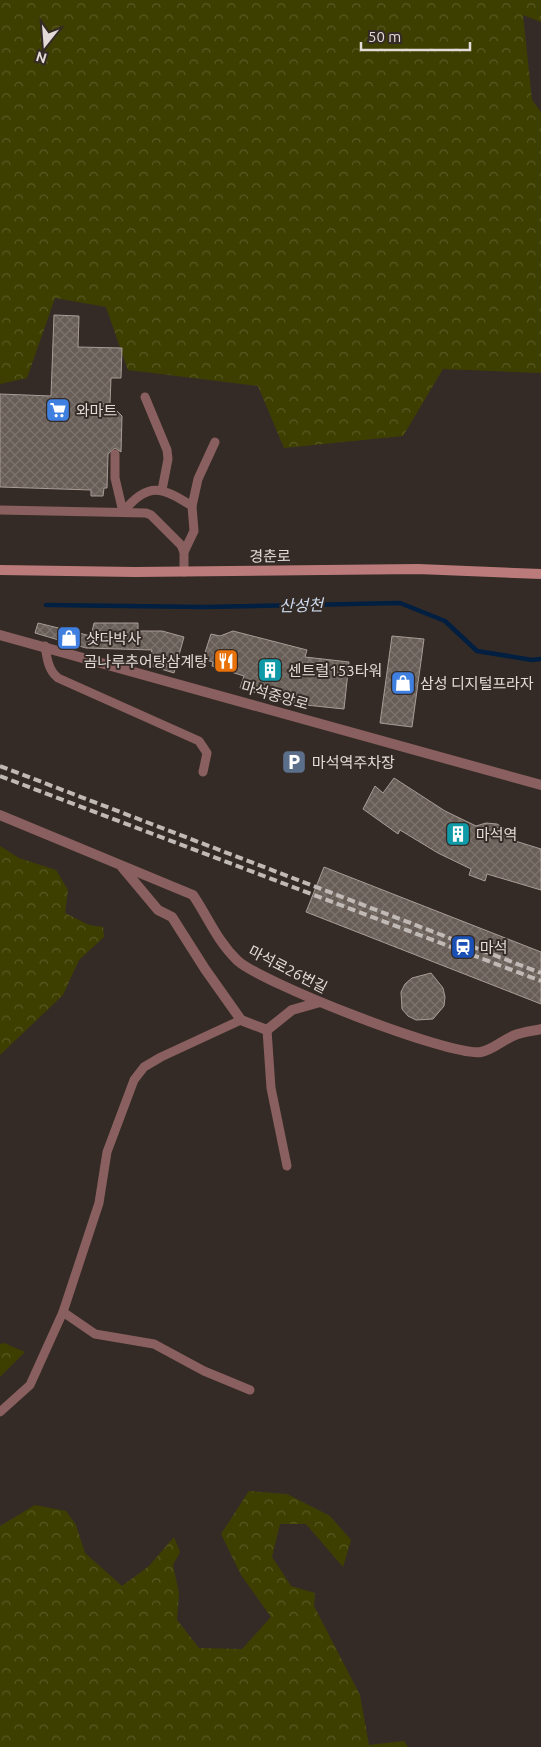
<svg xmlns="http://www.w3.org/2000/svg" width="541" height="1747" font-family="Ubuntu,'Noto Sans KR',sans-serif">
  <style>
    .forest { fill: url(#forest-crowns) }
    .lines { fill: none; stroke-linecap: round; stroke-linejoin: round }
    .stream { stroke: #011f40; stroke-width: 4.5 }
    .building { fill: url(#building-cross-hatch); stroke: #a99c96 }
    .lane { stroke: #89605f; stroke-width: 9 }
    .street { stroke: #89605f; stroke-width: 10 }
    .secondary { stroke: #bc7b7b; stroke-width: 10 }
    .rail { stroke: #c0b9b5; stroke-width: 4; stroke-dasharray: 8 4; stroke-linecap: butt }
    .labels { text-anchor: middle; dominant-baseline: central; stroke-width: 4; stroke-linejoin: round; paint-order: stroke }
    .poi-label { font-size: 15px; fill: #e2dbd7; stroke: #352b26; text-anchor: start }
    .street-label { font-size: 15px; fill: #e2dbd7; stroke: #352b26 }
    .water-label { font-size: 16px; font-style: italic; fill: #cbdaec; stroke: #352b26 }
  </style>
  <defs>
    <pattern id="forest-crowns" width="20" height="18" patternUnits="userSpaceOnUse" patternTransform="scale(1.25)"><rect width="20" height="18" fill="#3c3f00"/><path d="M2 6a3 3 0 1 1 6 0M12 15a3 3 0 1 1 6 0" fill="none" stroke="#585a24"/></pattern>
    <pattern id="building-cross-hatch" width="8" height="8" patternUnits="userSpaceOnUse" patternTransform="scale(1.25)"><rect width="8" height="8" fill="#685d57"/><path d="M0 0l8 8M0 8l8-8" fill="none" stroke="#7d746e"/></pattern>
  </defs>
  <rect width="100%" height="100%" fill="#352b26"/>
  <!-- forest -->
  <g class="forest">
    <path d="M0 0H541V22L523 15 532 100 541 112V373L443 369 403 436 284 448 258 386 128 370 106 307 55 298 27 378 0 384Z"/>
    <path d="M0 846 19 858 56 870 68 890 65 913 89 925 103 927 104 937 79 960 63 995 0 1055Z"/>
    <path d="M4 1343 25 1352 0 1377V1344Z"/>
    <path d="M249 1491 287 1494 330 1516 351 1540 343 1567 306 1524H280L272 1557 291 1586 315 1593 314 1606 360 1695 369 1745 404 1741 408 1747H0V1526L35 1505 66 1511 76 1525 85 1553 122 1586 149 1566 174 1537 180 1552 173 1565 179 1593 177 1620 199 1648 242 1649 271 1617 241 1575 221 1534Z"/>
  </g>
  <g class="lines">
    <!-- stream -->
    <path class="stream" d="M46 605 204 607 400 603 445 621 477 651 532 660 541 659"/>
  </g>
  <!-- building -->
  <g class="building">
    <path d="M54 315 79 316 78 347 122 348 121 378H111L110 404 122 416 121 452 115 448 108 454 107 488H104L103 496H91V490L0 487V394L51 396Z"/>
    <path d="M38 623 91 636 94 623H138V631H162L184 637 174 673 148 665 152 650 86 648 35 633Z"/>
    <path d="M233 631 307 650 305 657 349 662 344 709 296 704 240 688 244 676 212 666 213 662 203 659 211 634 220 636Z"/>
    <path d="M392 636 424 639 412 727 380 723Z"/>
    <path d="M394 778 445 811 476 826 486 823 497 824 507 830 512 840 541 849V890L487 874 485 881 469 875 471 869 438 853 400 830 398 834 363 809 375 786 383 793Z"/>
    <path d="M324 867 541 952V1004L306 912Z"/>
    <path d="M431 973 443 988 445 997 444 1006 433 1019 416 1020 408 1016 402 1009 401 992 405 984 412 978Z"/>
  </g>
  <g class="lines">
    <!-- lane -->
    <g class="lane">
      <path d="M145 397 167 450 168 459 162 490"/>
      <path d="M115 454V478L123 512"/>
      <path d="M0 510 146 513 151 515 181 545 184 552V572"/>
      <path d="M123 512C148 481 162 487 192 506"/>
      <path d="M184 552 194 531 192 506 198 479 215 442"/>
      <path d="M45 646C47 658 48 670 58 678L199 741 207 753 203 772"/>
      <path d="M267 1030 271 1088 287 1166"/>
      <path d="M63 1312 95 1334 154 1344 204 1371 250 1390"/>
      <path d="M0 1412 30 1385 63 1312 99 1203 107 1152 134 1080 144 1067 161 1057 241 1020"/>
    </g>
    <!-- street -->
    <g class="street">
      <path d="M0 635 541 785"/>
      <path d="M0 815 193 895C208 917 217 941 237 960 261 983 451 1057 481 1052 493 1050 504 1039 515 1035 523 1032 533 1031 541 1029"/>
      <path d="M122 867 158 910 172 917 205 969 241 1020 267 1030 292 1010 320 1002"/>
    </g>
    <!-- secondary -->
    <path class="secondary" d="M0 570 135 572 418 569 541 574"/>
    <!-- rail -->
    <g class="rail">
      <path d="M0 766 541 973"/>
      <path d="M0 776 541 981"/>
    </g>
  </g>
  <!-- icons -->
  <defs>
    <symbol id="supermarket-square" viewBox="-11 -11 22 22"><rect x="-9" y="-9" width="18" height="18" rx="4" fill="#3f7fe0" stroke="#352b26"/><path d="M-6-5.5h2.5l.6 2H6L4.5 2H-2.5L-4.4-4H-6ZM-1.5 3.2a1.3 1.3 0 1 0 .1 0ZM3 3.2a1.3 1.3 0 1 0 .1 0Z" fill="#fff"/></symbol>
    <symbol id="shop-square" viewBox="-11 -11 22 22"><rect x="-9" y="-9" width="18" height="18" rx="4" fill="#3f7fe0" stroke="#352b26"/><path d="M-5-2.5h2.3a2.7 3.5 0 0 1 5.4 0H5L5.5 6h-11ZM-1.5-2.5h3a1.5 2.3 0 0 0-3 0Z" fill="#fff"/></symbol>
    <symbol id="restaurant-square" viewBox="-11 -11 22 22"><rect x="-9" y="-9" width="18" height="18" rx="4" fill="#e8710a" stroke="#352b26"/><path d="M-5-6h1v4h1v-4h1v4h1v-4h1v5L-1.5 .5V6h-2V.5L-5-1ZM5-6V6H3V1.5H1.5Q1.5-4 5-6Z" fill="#fff"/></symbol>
    <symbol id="building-square" viewBox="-11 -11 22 22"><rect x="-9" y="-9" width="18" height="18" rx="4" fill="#0f9aa8" stroke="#352b26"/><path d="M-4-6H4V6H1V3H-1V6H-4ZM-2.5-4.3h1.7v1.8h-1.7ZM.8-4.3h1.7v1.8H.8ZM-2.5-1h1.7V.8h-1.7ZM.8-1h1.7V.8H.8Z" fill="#fff"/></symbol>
    <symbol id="parking-square" viewBox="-11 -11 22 22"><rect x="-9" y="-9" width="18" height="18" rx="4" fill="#5c6f8a" stroke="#352b26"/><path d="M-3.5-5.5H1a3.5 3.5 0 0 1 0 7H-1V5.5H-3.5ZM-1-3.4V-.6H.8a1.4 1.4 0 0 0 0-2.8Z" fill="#fff"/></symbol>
    <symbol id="station-square" viewBox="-11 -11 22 22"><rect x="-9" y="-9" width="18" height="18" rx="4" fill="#1a4fb4" stroke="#352b26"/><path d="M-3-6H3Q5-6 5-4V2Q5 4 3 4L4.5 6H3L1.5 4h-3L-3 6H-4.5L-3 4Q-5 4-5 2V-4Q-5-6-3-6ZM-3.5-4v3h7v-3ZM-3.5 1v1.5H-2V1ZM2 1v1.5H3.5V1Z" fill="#fff"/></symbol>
  </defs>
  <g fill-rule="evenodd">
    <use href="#supermarket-square" x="44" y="396" width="28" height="28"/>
    <use href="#shop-square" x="55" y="624" width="28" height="28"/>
    <use href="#restaurant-square" x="212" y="647" width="28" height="28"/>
    <use href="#building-square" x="256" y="656" width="28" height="28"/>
    <use href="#shop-square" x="389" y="669" width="28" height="28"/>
    <use href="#parking-square" x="280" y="748" width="28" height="28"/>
    <use href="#building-square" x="444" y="820" width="28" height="28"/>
    <use href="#station-square" x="449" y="933" width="28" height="28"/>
  </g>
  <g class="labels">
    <!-- poi labels -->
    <g class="poi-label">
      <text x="76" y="410">와마트</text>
      <text x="86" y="638">샷다박사</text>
      <text x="208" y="661" text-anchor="end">곰나루추어탕삼계탕</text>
      <text x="288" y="670">센트럴153타워</text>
      <text x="420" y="683">삼성 디지털프라자</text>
      <text x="312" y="762">마석역주차장</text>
      <text x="476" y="834">마석역</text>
      <text x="480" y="947">마석</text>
    </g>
    <!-- street labels -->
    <g class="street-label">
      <text transform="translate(270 556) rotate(-1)">경춘로</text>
      <text transform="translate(275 695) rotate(16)">마석중앙로</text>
      <text transform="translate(288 969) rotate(27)">마석로26번길</text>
    </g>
    <!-- water labels -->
    <g class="water-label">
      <text transform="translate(301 605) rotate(-1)">산성천</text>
    </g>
  </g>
  <!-- north arrow -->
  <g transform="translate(45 45) rotate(197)" stroke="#352b26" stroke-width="4" paint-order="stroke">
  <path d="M0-4L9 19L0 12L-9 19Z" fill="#e2dbd7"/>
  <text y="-8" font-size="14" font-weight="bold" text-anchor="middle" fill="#e2dbd7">N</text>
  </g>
  <!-- scale -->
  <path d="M361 42v8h109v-8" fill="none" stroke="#e2dbd7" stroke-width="2.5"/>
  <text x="368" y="42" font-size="15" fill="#e2dbd7" stroke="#352b26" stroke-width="4" paint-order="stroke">50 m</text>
</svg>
